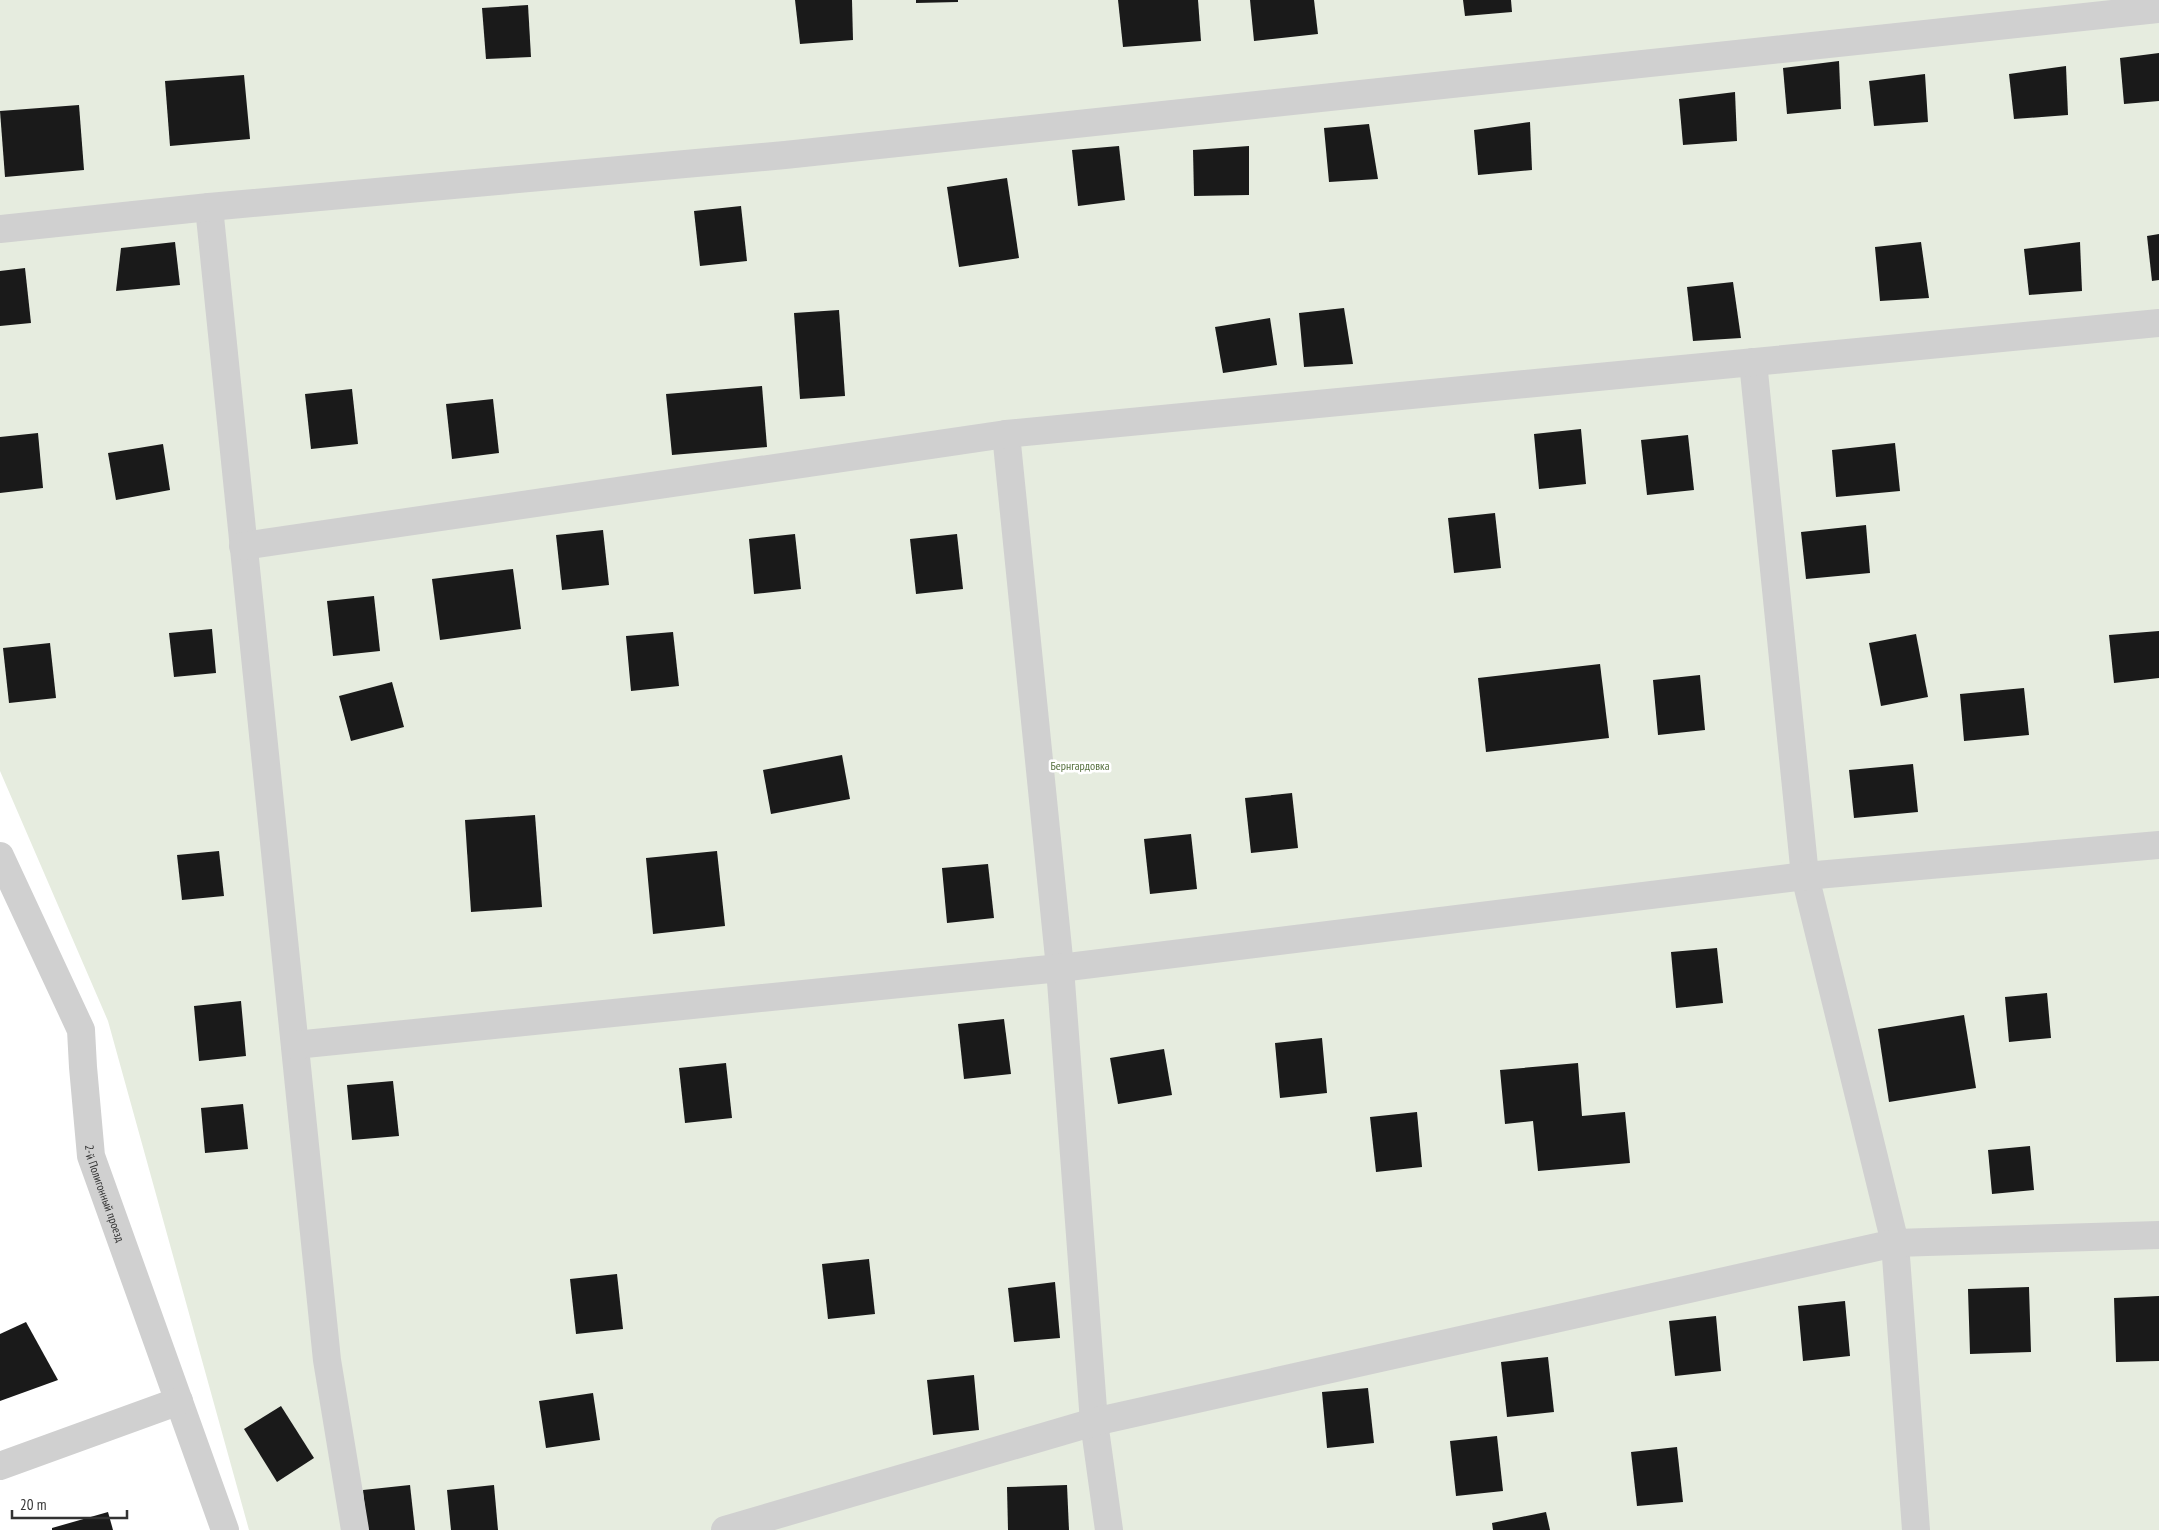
<svg xmlns="http://www.w3.org/2000/svg" width="2159" height="1530" font-family="'PT Sans Narrow',sans-serif">
  <style>
    .green { fill: #e6ecdf }
    .building { fill: #1a1a1a }
    .lines { fill: none; stroke-linecap: round; stroke-linejoin: round }
    .minor { stroke: #d0d0d0; stroke-width: 28 }
    .labels { text-anchor: middle; dominant-baseline: central; stroke-width: 5; stroke-linejoin: round; paint-order: stroke }
    .park-label { font-size: 12px; fill: #56703f; stroke: #fff }
    .street-label { font-size: 12px; fill: #333; stroke: #fff }
  </style>
  <rect width="100%" height="100%" fill="#fff"/>
  <!-- green -->
  <path class="green" d="M0 0H2159V1530H249L108 1021 0 771Z"/>
  <!-- building -->
  <g class="building">
    <path d="M795 0H852L853 40 800 44Z"/>
    <path d="M916 0H958V2L916 3Z"/>
    <path d="M1118 0H1198L1201 41 1123 47Z"/>
    <path d="M1250 0H1314L1318 34 1254 41Z"/>
    <path d="M1463 0H1511L1512 12 1465 16Z"/>
    <path d="M528 5 531 57 486 59 482 8Z"/>
    <path d="M2159 53V101L2124 104 2120 58Z"/>
    <path d="M1839 61 1841 109 1787 114 1783 68Z"/>
    <path d="M2066 66 2068 115 2014 119 2009 74Z"/>
    <path d="M1925 74 1928 122 1874 126 1869 81Z"/>
    <path d="M244 75 250 139 170 146 165 81Z"/>
    <path d="M1735 92 1737 141 1683 145 1679 99Z"/>
    <path d="M79 105 84 170 5 177 0 111Z"/>
    <path d="M1530 122 1532 170 1478 175 1474 130Z"/>
    <path d="M1369 124 1378 179 1329 182 1324 128Z"/>
    <path d="M1119 146 1125 200 1078 206 1072 150Z"/>
    <path d="M1249 146V195L1194 196 1193 150Z"/>
    <path d="M1007 178 1019 258 959 267 947 187Z"/>
    <path d="M741 206 747 261 700 266 694 211Z"/>
    <path d="M2159 234V280L2152 281 2147 236Z"/>
    <path d="M175 242 180 285 116 291 121 248Z"/>
    <path d="M1921 242 1929 298 1880 301 1875 247Z"/>
    <path d="M2080 242 2082 291 2029 295 2024 249Z"/>
    <path d="M25 268 31 323 0 326V271Z"/>
    <path d="M1733 282 1741 338 1693 341 1687 287Z"/>
    <path d="M1344 308 1353 364 1304 367 1299 313Z"/>
    <path d="M839 310 845 396 800 399 794 313Z"/>
    <path d="M1270 318 1277 365 1223 373 1215 327Z"/>
    <path d="M762 386 767 447 672 455 666 394Z"/>
    <path d="M352 389 358 444 311 449 305 394Z"/>
    <path d="M493 399 499 453 452 459 446 404Z"/>
    <path d="M1581 429 1586 484 1539 489 1534 434Z"/>
    <path d="M38 433 43 488 0 493V437Z"/>
    <path d="M1688 435 1694 490 1647 495 1641 440Z"/>
    <path d="M1895 443 1900 491 1836 497 1832 450Z"/>
    <path d="M163 444 170 490 116 500 108 453Z"/>
    <path d="M1495 513 1501 568 1454 573 1448 518Z"/>
    <path d="M1866 525 1870 573 1806 579 1801 532Z"/>
    <path d="M603 530 609 585 562 590 556 535Z"/>
    <path d="M795 534 801 589 754 594 749 539Z"/>
    <path d="M957 534 963 589 916 594 910 539Z"/>
    <path d="M513 569 521 629 440 640 432 579Z"/>
    <path d="M374 596 380 651 333 656 327 601Z"/>
    <path d="M212 629 216 673 174 677 169 633Z"/>
    <path d="M2159 631V678L2114 683 2109 635Z"/>
    <path d="M673 632 679 686 631 691 626 636Z"/>
    <path d="M1916 634 1928 697 1881 706 1869 643Z"/>
    <path d="M50 643 56 698 9 703 3 648Z"/>
    <path d="M1600 664 1609 738 1486 752 1478 678Z"/>
    <path d="M1700 675 1705 730 1658 735 1653 680Z"/>
    <path d="M392 682 404 727 351 741 339 696Z"/>
    <path d="M2024 688 2029 735 1964 741 1960 694Z"/>
    <path d="M842 755 850 799 771 814 763 770Z"/>
    <path d="M1913 764 1918 812 1854 818 1849 770Z"/>
    <path d="M1292 793 1298 848 1251 853 1245 798Z"/>
    <path d="M535 815 542 907 471 912 465 820Z"/>
    <path d="M1191 834 1197 889 1150 894 1144 839Z"/>
    <path d="M219 851 224 896 182 900 177 855Z"/>
    <path d="M717 851 725 926 653 934 646 858Z"/>
    <path d="M988 864 994 918 947 923 942 868Z"/>
    <path d="M1717 948 1723 1003 1676 1008 1671 952Z"/>
    <path d="M2047 993 2051 1038 2009 1042 2005 997Z"/>
    <path d="M241 1001 246 1056 199 1061 194 1006Z"/>
    <path d="M1964 1015 1976 1088 1889 1102 1878 1029Z"/>
    <path d="M1004 1019 1011 1074 964 1079 958 1024Z"/>
    <path d="M1322 1038 1327 1093 1280 1098 1275 1043Z"/>
    <path d="M1164 1049 1172 1095 1118 1104 1110 1058Z"/>
    <path d="M726 1063 732 1118 685 1123 679 1068Z"/>
    <path d="M1578 1063 1582 1116 1625 1112 1630 1163 1538 1171 1533 1121 1505 1124 1500 1070Z"/>
    <path d="M393 1081 399 1136 352 1140 347 1085Z"/>
    <path d="M243 1104 248 1149 205 1153 201 1108Z"/>
    <path d="M1417 1112 1422 1167 1376 1172 1370 1117Z"/>
    <path d="M2030 1146 2034 1190 1992 1194 1988 1150Z"/>
    <path d="M869 1259 875 1314 828 1319 822 1264Z"/>
    <path d="M617 1274 623 1329 576 1334 570 1279Z"/>
    <path d="M1055 1282 1060 1338 1014 1342 1008 1288Z"/>
    <path d="M2029 1287 2031 1352 1970 1354 1968 1289Z"/>
    <path d="M2159 1296V1361L2116 1362 2114 1298Z"/>
    <path d="M1845 1301 1850 1356 1803 1361 1798 1306Z"/>
    <path d="M1716 1316 1721 1371 1675 1376 1669 1321Z"/>
    <path d="M26 1322 58 1380 0 1401V1334Z"/>
    <path d="M1548 1357 1554 1412 1507 1417 1501 1362Z"/>
    <path d="M974 1375 979 1430 933 1435 927 1380Z"/>
    <path d="M1368 1388 1374 1443 1327 1448 1322 1392Z"/>
    <path d="M593 1393 600 1440 546 1448 539 1401Z"/>
    <path d="M281 1406 314 1458 277 1482 244 1429Z"/>
    <path d="M1497 1436 1503 1491 1456 1496 1450 1441Z"/>
    <path d="M1677 1447 1683 1502 1637 1506 1631 1452Z"/>
    <path d="M410 1485 415 1530H367L363 1490Z"/>
    <path d="M494 1485 498 1530H451L447 1490Z"/>
    <path d="M1067 1485 1069 1530H1008L1007 1487Z"/>
    <path d="M108 1512 113 1530H52V1528Z"/>
    <path d="M1546 1512 1550 1530H1493L1492 1523Z"/>
  </g>
  <g class="lines">
    <!-- minor -->
    <g class="minor">
      <path d="M209 207 327 1360 355 1530"/>
      <path d="M0 229 209 207 785 155 2159 9"/>
      <path d="M1753 362 1805 876 1895 1243 1916 1530"/>
      <path d="M1006 434 1060 968 1094 1422 1109 1530"/>
      <path d="M243 546 1006 434 2159 323"/>
      <path id="s1" d="M0 856 81 1030 83 1067 91 1156 225 1530"/>
      <path d="M295 1045 1060 968 1805 876 2159 845"/>
      <path d="M0 1466 179 1401"/>
      <path d="M725 1530 1094 1422 1895 1243 2159 1235"/>
    </g>
  </g>
  <g class="labels">
    <!-- park labels -->
    <g class="park-label">
      <text x="1080" y="765">Бернгардовка</text>
    </g>
    <!-- street labels -->
    <g class="street-label">
      <text stroke="none"><textPath href="#s1" startOffset="358">2-й Полигонный проезд</textPath></text>
    </g>
  </g>
  <!-- scale -->
  <path d="M12 1510v8h115v-8" fill="none" stroke="#333333" stroke-width="2.5"/>
  <text x="20" y="1510" font-size="15" fill="#333333" stroke="#ffffff" stroke-width="4" paint-order="stroke">20 m</text>
</svg>
